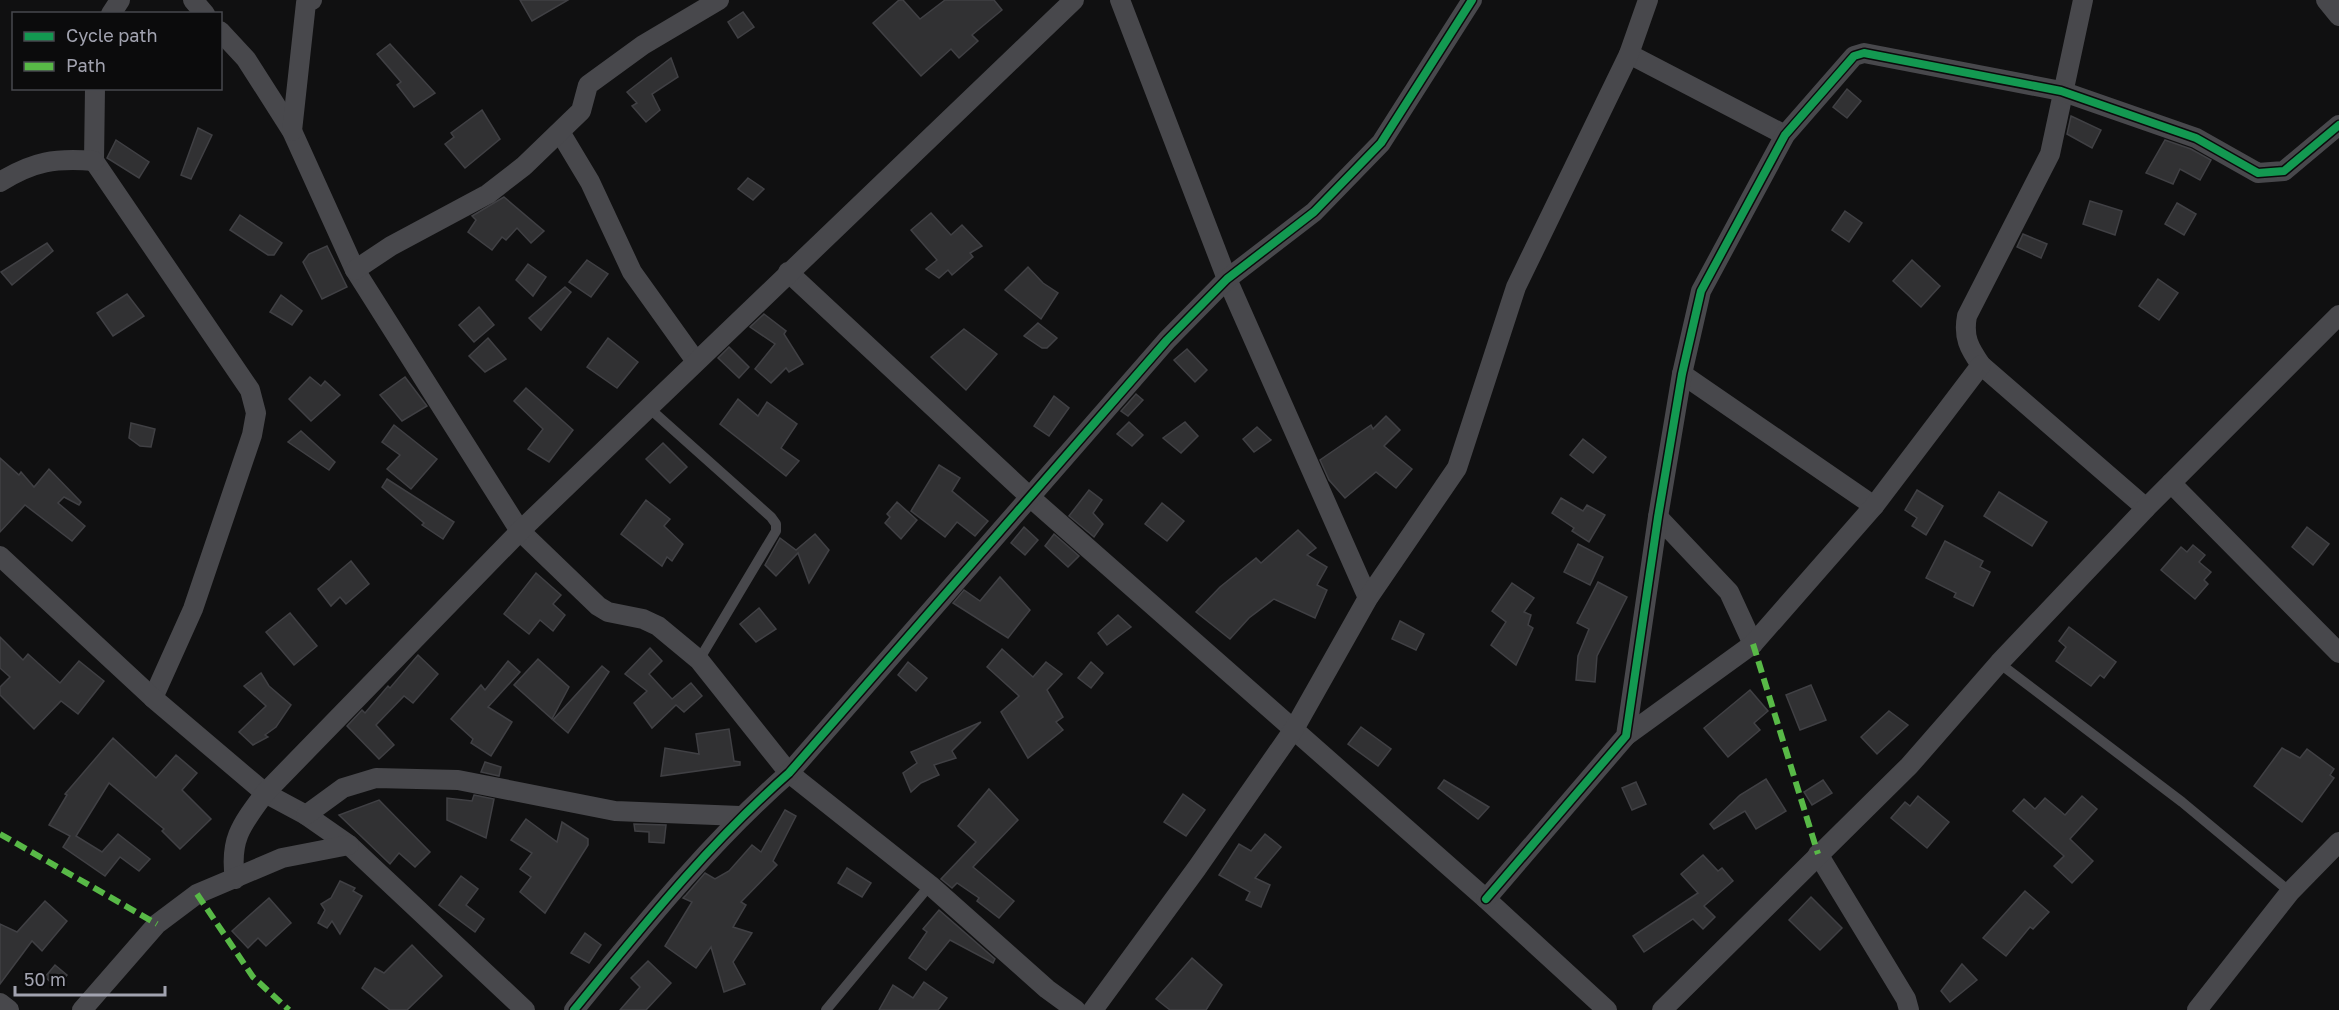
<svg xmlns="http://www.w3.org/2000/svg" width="2339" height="1010" font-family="'Golos Text',sans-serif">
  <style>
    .building { fill: #313133; stroke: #404044; stroke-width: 1.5 }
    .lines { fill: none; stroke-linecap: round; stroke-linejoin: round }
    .service { stroke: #48484c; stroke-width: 10 }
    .minor { stroke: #48484c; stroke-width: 20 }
    .quiet { stroke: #58b947; stroke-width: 6; stroke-dasharray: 12 6; stroke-linecap: butt }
    .cycleway-casing { stroke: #0b0b0c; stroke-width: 11 }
    .cycleway { stroke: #139951; stroke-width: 8 }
  </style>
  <rect width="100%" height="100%" fill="#101011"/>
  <!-- building -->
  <g class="building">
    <path d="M520 0H568L532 21Z"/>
    <path d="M899 0H903L920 19 945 0H994L1002 10 972 35 978 41 959 58 951 49 921 76 873 23Z"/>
    <path d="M743 12 754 27 738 38 728 22Z"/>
    <path d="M390 44 435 93 414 107 397 85 401 82 377 54Z"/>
    <path d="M671 58 678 77 652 94 660 110 646 122 632 106 637 103 627 92Z"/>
    <path d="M1847 89 1861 101 1847 118 1833 107Z"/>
    <path d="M482 110 500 139 465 168 445 144 454 137 451 133Z"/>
    <path d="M2071 116 2101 130 2092 148 2067 134Z"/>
    <path d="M198 128 212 135 191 179 181 175Z"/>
    <path d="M116 140 149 162 139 178 107 158Z"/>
    <path d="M2165 140 2191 149 2211 160 2200 180 2180 169 2173 184 2146 173Z"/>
    <path d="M748 178 764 189 753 200 738 189Z"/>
    <path d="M504 197 544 231 531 243 517 228 506 240 502 237 492 250 468 232 476 220 472 216Z"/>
    <path d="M2090 201 2122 211 2115 235 2083 224Z"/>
    <path d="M2177 203 2196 214 2184 235 2165 224Z"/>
    <path d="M1845 211 1862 223 1849 242 1832 230Z"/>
    <path d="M931 213 951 235 962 225 982 246 970 253 973 257 952 275 948 270 939 278 926 269 937 260 911 230Z"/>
    <path d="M240 215 282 243 274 255H268L230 230Z"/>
    <path d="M2023 234 2047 244 2041 258 2017 247Z"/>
    <path d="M47 243 53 251 12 285 1 272Z"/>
    <path d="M327 246 347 287 322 299 303 262 309 254Z"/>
    <path d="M587 260 608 274 591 297 569 282Z"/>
    <path d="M1912 260 1940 286 1921 307 1893 281Z"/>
    <path d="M528 264 546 277 533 296 516 280Z"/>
    <path d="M1028 267 1043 283 1058 293 1041 319 1005 290Z"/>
    <path d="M2158 279 2178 293 2159 320 2139 306Z"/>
    <path d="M565 287 571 292 541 330 529 318Z"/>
    <path d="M127 294 144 316 113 336 97 313Z"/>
    <path d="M281 295 302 311 292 325 270 312Z"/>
    <path d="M479 307 494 325 474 342 459 325Z"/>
    <path d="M764 314 786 331 784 334 803 364 789 372 786 368 771 383 755 369 775 344 750 327Z"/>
    <path d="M1038 323 1057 338 1047 348H1042L1024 336Z"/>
    <path d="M964 329 997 354 966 390 931 357Z"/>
    <path d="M488 338 506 359 485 372 469 356Z"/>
    <path d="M608 338 638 362 617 388 587 367Z"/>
    <path d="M729 347 749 367 739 378 718 358Z"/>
    <path d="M1187 349 1207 370 1195 382 1174 360Z"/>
    <path d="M310 377 321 386 325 381 340 395 311 421 289 399Z"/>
    <path d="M405 377 427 406 402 421 380 395Z"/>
    <path d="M526 388 573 430 549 462 528 449 543 429 514 401Z"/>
    <path d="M1136 394 1143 400 1128 416 1121 411Z"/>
    <path d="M1054 396 1069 408 1049 436 1034 426Z"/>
    <path d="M738 399 758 416 767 402 797 424 781 448 799 461 786 476 720 424Z"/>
    <path d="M1386 416 1400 430 1384 446 1412 469 1396 488 1376 472 1345 498 1329 480 1320 460 1371 425 1373 429Z"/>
    <path d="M1129 422 1143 435 1132 446 1117 434Z"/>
    <path d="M1185 422 1198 436 1181 453 1163 438Z"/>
    <path d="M131 423 155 429 151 447 140 446 129 438Z"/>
    <path d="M394 425 437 459 411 489 387 469 400 455 382 442Z"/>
    <path d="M1257 427 1271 440 1254 452 1243 439Z"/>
    <path d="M301 431 335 462 329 470 288 442Z"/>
    <path d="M1583 439 1606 457 1593 473 1570 455Z"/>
    <path d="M663 443 687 467 670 483 646 459Z"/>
    <path d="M0 458 19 475 21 472 34 487 49 469 81 502 79 505 64 497 58 503 85 526 72 541 25 505 0 532Z"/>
    <path d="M939 465 960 478 952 491 988 521 975 536 957 522 945 537 911 511Z"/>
    <path d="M387 479 454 522 443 539 422 525 424 523 382 487Z"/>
    <path d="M1089 490 1102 500 1093 513 1103 524 1094 537 1069 516Z"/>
    <path d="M1917 490 1943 506 1926 535 1912 526 1917 518 1905 510Z"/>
    <path d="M1999 492 2047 522 2032 546 1984 516Z"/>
    <path d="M1561 498 1583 511 1587 505 1605 515 1589 542 1572 531 1574 528 1552 513Z"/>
    <path d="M646 500 670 519 664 526 683 544 672 561 667 557 662 566 621 534Z"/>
    <path d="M897 502 917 520 901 539 885 523 890 517 887 514Z"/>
    <path d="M1162 503 1184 521 1167 541 1145 524Z"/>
    <path d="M1024 527 1038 540 1025 555 1011 543Z"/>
    <path d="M2307 527 2329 544 2313 565 2292 547Z"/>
    <path d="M1298 530 1316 548 1307 555 1327 567 1317 585 1327 590 1315 618 1274 599 1249 618 1230 639 1196 612 1220 587 1256 558 1261 563Z"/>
    <path d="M815 534 829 550 809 583 798 553 776 576 765 565 780 538 796 550Z"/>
    <path d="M1054 534 1079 556 1068 567 1045 546Z"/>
    <path d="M1945 541 1983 561 1980 567 1990 572 1973 606 1954 597 1956 593 1926 578Z"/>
    <path d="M1578 544 1603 557 1590 585 1564 572Z"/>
    <path d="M2193 545 2205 555 2199 562 2211 572 2204 580 2208 584 2195 599 2161 570 2181 547 2187 552Z"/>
    <path d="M351 561 369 584 346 604 340 597 331 606 318 589Z"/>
    <path d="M536 573 561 595 553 604 565 615 553 631 540 620 529 634 504 614Z"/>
    <path d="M1000 577 1030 610 1008 638 953 603 964 590 980 601Z"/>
    <path d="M1598 582 1627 597 1597 656 1595 682 1576 680 1578 656 1589 629 1577 623Z"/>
    <path d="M1512 583 1534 598 1524 612 1531 615 1528 625 1533 628 1516 665 1491 645 1506 622 1492 611Z"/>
    <path d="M759 608 776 629 756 642 740 624Z"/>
    <path d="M290 613 317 646 294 665 266 632Z"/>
    <path d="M1118 615 1131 627 1107 645 1098 633Z"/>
    <path d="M1400 621 1424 634 1416 650 1392 639Z"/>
    <path d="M2069 627 2116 662 2104 678 2100 675 2091 686 2056 661 2066 647 2059 641Z"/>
    <path d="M0 637 23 660 28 654 60 683 79 661 104 681 78 714 61 701 34 729 0 695V687L10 677 0 668Z"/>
    <path d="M650 648 662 661 649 674 672 699 691 683 702 696 684 712 676 705 652 728 634 703 647 691 625 674Z"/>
    <path d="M1002 649 1033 677 1046 662 1062 674 1047 690 1063 717 1056 722 1063 730 1028 758 1001 712 1019 696 987 667Z"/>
    <path d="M418 655 438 674 413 703 404 696 376 725 394 745 379 759 347 726 362 710 365 713 388 686 390 688Z"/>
    <path d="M538 659 569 687 552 719 514 685Z"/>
    <path d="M508 661 520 672 488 707 512 722 491 756 471 743 473 739 451 719 481 685 485 690Z"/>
    <path d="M908 662 927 678 916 691 898 675Z"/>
    <path d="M1091 662 1103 673 1091 688 1078 678Z"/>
    <path d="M602 666 609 672 568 733 553 720Z"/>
    <path d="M261 673 269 686 291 705 276 727 265 735 268 737 253 745 239 732 266 706 244 686Z"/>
    <path d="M1811 685 1826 720 1800 730 1786 695Z"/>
    <path d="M1750 690 1768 711 1754 723 1760 730 1728 757 1704 728Z"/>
    <path d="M1889 711 1908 725 1877 754 1861 737Z"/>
    <path d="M981 722 952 751 956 758 934 765 939 775 921 783 911 792 903 773 917 763 911 752Z"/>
    <path d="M1361 727 1391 749 1378 766 1348 744Z"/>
    <path d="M729 729 734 761 740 762V765L661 776 665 748 699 754 696 734Z"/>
    <path d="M113 738 156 778 176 755 197 773 182 790 211 819 180 849 162 831 164 829 109 783 76 836 102 852 118 834 150 859 139 871 120 857 105 876 63 847 70 836 49 825 67 795 65 794Z"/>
    <path d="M2282 748 2300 758 2307 749 2334 769 2330 775 2334 778 2302 822 2254 786Z"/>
    <path d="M485 762 501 767 499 776 481 772Z"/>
    <path d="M1766 779 1786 811 1756 829 1745 811 1714 829 1710 824 1740 795Z"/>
    <path d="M1444 780 1489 807 1478 819 1438 788Z"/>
    <path d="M1823 780 1832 793 1812 805 1804 792Z"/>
    <path d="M1636 782 1646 804 1632 810 1622 788Z"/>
    <path d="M989 789 1018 820 973 867 1014 901 999 918 977 901 979 898 957 883 952 888 941 879 976 842 958 826Z"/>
    <path d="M1183 794 1205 810 1186 836 1164 822Z"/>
    <path d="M474 795 494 799 486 838 447 820V798L472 801Z"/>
    <path d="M1918 796 1949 822 1927 848 1891 818 1905 802 1910 806Z"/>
    <path d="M2082 796 2097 809 2070 839 2093 861 2072 883 2054 866 2064 856 2013 811 2024 799 2035 809 2045 798 2065 815Z"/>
    <path d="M379 800 430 852 415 867 399 853 390 864 339 815Z"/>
    <path d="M785 810 796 816 773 861 777 865 741 902 746 905 733 927 752 933 733 962 745 984 724 992 711 947 696 968 665 946 692 902 683 898 686 895 705 873 715 879 729 871 752 845 761 852Z"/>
    <path d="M526 819 557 842 562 822 588 839V845L545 913 520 892 531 877 520 869 532 853 511 840Z"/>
    <path d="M634 824 666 825 664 843 649 842V832L635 831Z"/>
    <path d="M1265 834 1281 847 1255 878 1270 885 1261 907 1246 900 1250 892 1219 875 1239 844 1251 851Z"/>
    <path d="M1703 855 1718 871 1722 868 1733 881 1704 906 1715 917 1703 929 1693 919 1644 952 1633 936 1698 893 1681 874Z"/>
    <path d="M847 868 871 883 862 897 838 883Z"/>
    <path d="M461 876 478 889 466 905 484 919 475 932 439 905Z"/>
    <path d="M340 881 355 888 353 891 362 896 340 934 332 921 327 928 318 923 325 910 321 904 331 898Z"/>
    <path d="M2025 891 2049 912 2033 929 2030 927 2006 956 1983 938Z"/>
    <path d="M1811 897 1842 928 1820 950 1789 920Z"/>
    <path d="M269 898 291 923 266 946 258 938 248 948 232 931Z"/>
    <path d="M45 901 67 921 42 951 32 941 0 984V924L17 932Z"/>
    <path d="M939 910 995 959 993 963 950 940 926 970 909 958 927 932 923 929Z"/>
    <path d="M585 933 601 945 589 963 571 953Z"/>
    <path d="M412 945 442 976 407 1010H390L362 988 375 968 384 973Z"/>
    <path d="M1192 958 1222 985 1206 1010H1170L1156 999Z"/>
    <path d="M648 961 671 983 646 1010H620L640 987 631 978Z"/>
    <path d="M1962 964 1977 980 1950 1002 1941 991Z"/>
    <path d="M55 965 67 975 56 987 45 977Z"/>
    <path d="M924 982 947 998 938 1010H879L893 985 913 998Z"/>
  </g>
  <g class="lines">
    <!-- service -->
    <g class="service">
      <path d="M649 408 771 517 776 524V531L699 660"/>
      <path d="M1999 663 2182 802 2290 892"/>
      <path d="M826 1010 930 885"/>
    </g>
    <!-- minor -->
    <g class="minor">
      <path d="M193 0 205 14"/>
      <path d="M1120 0 1227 279 1368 598"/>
      <path d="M2083 0 2050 154 1967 316C1963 337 1969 348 1981 365L2146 508"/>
      <path d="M2326 0 2339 16"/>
      <path d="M111 14 120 0"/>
      <path d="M220 31 246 59 292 131 355 270 520 531 598 606 608 612 643 619 658 626 699 660 789 773 930 885 1047 989 1076 1010"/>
      <path d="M1629 54 1785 135"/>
      <path d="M95 88 94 161 250 390 256 413 252 435 193 609 153 698"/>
      <path d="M292 131 306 3 312 0"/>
      <path d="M560 132 590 182 632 272 695 360"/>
      <path d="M0 182C34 161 55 158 94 161"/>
      <path d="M355 270 391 246 488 194 524 166 581 111 588 85 643 45 719 0"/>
      <path d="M788 272 1031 498 1486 899 1607 1010"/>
      <path d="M1682 374 1874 506"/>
      <path d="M2171 483 2339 653"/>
      <path d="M1658 517 1729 592 1753 644"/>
      <path d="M0 556 153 698 265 793 306 815 349 845 525 1010"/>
      <path d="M1626 736 1753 644 1874 506 1981 365"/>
      <path d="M306 815 343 788 376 778 458 780 615 811 740 816"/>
      <path d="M1818 854 1906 999 1909 1010"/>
      <path d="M235 879C229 839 242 824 265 793L520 531 1074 0"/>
      <path d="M1486 899 1626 736 1658 517 1682 374 1701 291 1785 135 1854 56 1864 53 2061 91 2196 138 2258 173 2284 171 2339 125"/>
      <path d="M0 1003 9 1010"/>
      <path d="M82 1010 157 924 197 894 282 858 349 845"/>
      <path d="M574 1010C642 927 708 844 789 773L1167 340 1227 279 1314 212 1381 143 1472 0"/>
      <path d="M1093 1010 1197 868 1294 729 1368 598 1457 468 1516 287 1629 54 1648 0"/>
      <path d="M1662 1010 1909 766 1999 663 2146 508 2339 315"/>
      <path d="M2197 1010 2290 892 2339 842"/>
    </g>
    <!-- quiet -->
    <g class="quiet">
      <path d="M1753 644 1818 854"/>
      <path d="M0 834 157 924"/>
      <path d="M197 894 253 977 289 1010"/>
    </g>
    <defs>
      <g id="cycleway">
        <path d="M1486 899 1626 736 1658 517 1682 374 1701 291 1785 135 1854 56 1864 53 2061 91 2196 138 2258 173 2284 171 2339 125"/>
        <path d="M574 1010C642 927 708 844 789 773L1167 340 1227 279 1314 212 1381 143 1472 0"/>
      </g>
    </defs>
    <!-- cycleway casing -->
    <use href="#cycleway" class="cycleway-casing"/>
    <!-- cycleway -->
    <use href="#cycleway" class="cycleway"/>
  </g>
  <!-- legend -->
  <rect x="12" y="12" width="210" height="78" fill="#0b0b0c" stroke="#47484e" stroke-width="1.5"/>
  <rect x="24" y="32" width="30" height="9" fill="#139951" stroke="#47484e" stroke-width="1.5"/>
  <text x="66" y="42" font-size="18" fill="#a2a3b0">Cycle path</text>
  <rect x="24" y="62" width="30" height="9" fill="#58b947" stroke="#47484e" stroke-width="1.5"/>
  <text x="66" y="72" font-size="18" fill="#a2a3b0">Path</text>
  <!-- scale -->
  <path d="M15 986v9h150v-9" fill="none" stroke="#a2a3b0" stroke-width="3"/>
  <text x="24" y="986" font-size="18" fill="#a2a3b0" stroke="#0b0b0c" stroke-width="4.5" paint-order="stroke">50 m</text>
</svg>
